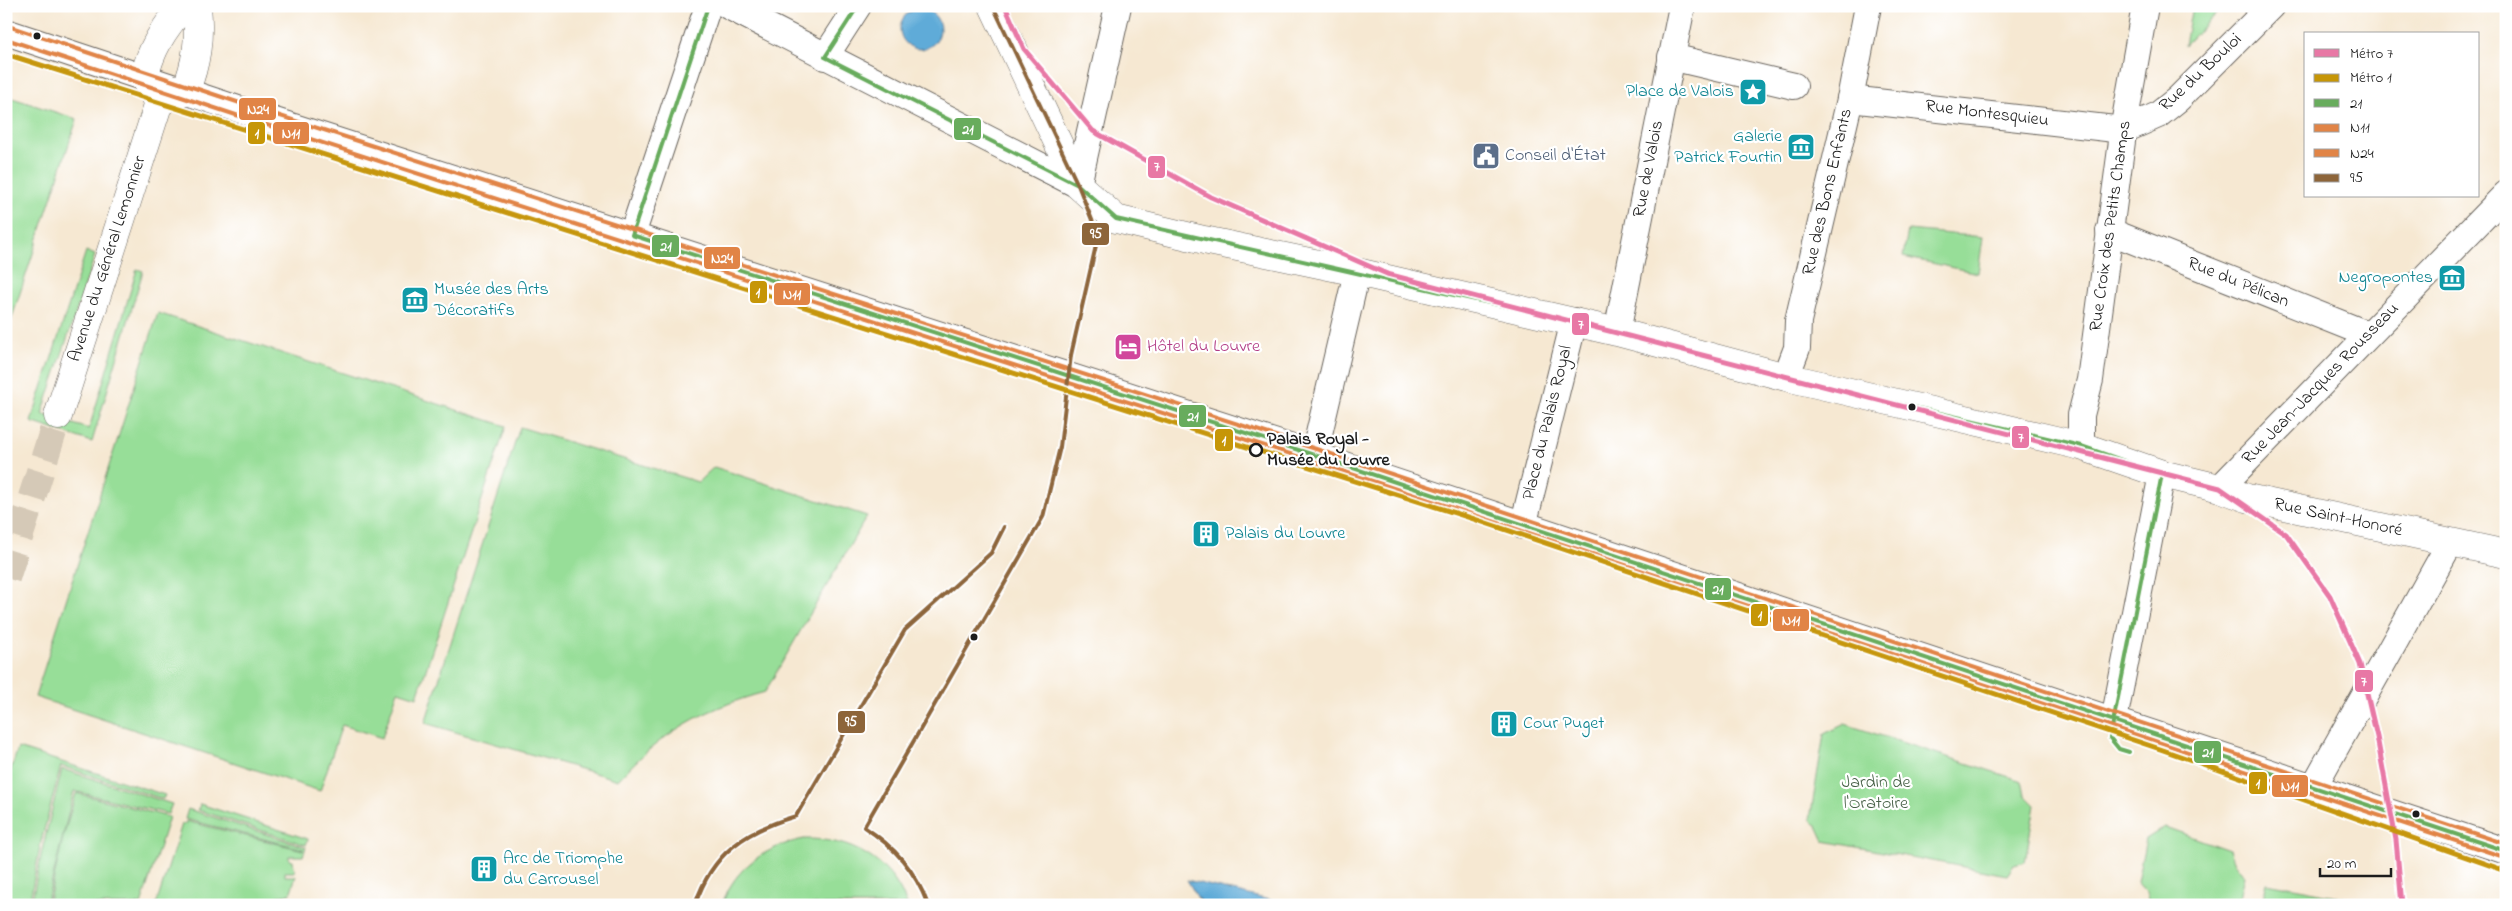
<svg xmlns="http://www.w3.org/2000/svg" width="2512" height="911" font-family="'Indie Flower',sans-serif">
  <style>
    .green { fill: #97de98; stroke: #5a7d5a }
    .water { fill: #5eabd8; stroke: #3d647a }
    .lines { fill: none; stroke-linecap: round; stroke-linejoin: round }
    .secondary-tunnel { stroke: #d5c9b7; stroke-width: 28; stroke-dasharray: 28 14; stroke-linecap: butt }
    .street-casing { stroke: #68635c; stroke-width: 28 }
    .secondary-casing { stroke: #68635c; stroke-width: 29 }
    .street { stroke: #fff; stroke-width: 26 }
    .secondary { stroke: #fff; stroke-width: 28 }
    .bus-1-casing { stroke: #fff; stroke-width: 8 }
    .bus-2-casing { stroke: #fff; stroke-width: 8 }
    .bus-3-casing { stroke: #fff; stroke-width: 8 }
    .bus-4-casing { stroke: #fff; stroke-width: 8 }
    .bus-1 { stroke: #68ac5d; stroke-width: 4 }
    .bus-2 { stroke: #e18446; stroke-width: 4 }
    .bus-3 { stroke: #e18446; stroke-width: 4 }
    .bus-4 { stroke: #8d653a; stroke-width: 4 }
    .metro-1-casing { stroke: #fff; stroke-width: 9 }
    .metro-2-casing { stroke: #fff; stroke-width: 9 }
    .metro-1 { stroke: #e878a5; stroke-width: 5 }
    .metro-2 { stroke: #c69607; stroke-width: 5 }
    .bus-dot { fill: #1c1c1c; stroke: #fff; stroke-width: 2 }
    .stop-dot { fill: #fff; stroke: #1c1c1c; stroke-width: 2.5 }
    .labels { text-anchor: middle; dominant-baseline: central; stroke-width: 4.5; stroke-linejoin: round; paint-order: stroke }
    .street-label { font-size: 18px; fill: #1c1c1c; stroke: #fff }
    .culture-label { font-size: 18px; fill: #0d838f; stroke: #fff; text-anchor: start }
    .service-label { font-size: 18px; fill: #4e5e75; stroke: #fff; text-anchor: start }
    .hotel-label { font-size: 18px; fill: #b23c85; stroke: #fff; text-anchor: start }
    .stop-label { font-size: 18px; font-weight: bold; fill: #1c1c1c; stroke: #fff; text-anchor: start }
    .park-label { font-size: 18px; fill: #476047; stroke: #fff }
    .line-badge { stroke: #fff; stroke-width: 2 }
    .badge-label { font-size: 14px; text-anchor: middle; font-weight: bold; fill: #fff }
  </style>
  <rect width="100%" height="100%" fill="#fff"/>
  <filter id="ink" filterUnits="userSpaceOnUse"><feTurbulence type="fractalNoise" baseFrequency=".02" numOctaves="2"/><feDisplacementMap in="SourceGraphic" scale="10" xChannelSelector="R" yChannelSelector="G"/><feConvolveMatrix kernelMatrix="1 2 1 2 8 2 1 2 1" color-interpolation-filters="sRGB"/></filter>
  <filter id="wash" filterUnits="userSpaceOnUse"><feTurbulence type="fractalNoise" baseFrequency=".0096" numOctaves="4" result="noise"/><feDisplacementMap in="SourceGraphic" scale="20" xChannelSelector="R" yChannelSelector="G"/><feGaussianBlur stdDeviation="1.12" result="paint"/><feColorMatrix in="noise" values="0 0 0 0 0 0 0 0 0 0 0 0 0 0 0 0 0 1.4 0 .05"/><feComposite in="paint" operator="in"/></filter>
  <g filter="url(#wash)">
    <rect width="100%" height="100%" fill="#f6e8d2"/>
    <!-- green -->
    <g class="green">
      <path d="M2192 6H2223L2185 45Z"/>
      <path d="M6 96 77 119 6 336Z"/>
      <path d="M1908 230 1983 237 1978 273 1903 257Z"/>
      <path d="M86 251 95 255 42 414 89 429 137 269 143 271 92 442 31 422Z"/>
      <path d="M158 313 506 426 417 697 398 691 382 738 342 725 320 791 35 697Z"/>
      <path d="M520 427 698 482 714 467 867 516 765 692C703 709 662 732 618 780L425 723Z"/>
      <path d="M1845 724 2022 781 2025 795 2035 805 2025 862 2014 865 2007 875 1824 841 1817 826 1810 819 1824 734Z"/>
      <path d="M18 748 165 795 163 799 61 766 41 842 29 905H6V785Z"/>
      <path d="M62 769 172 804 168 814 74 791 46 905H31L42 850Z"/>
      <path d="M76 793 169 817 141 905H48L63 837Z"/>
      <path d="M200 804 308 839 306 845 198 810Z"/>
      <path d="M188 809 306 847 303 856H289V860L293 861 295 872H285V876H296L290 894 279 896 278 901 289 899 287 905H156L182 824H185L186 821 303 850V849L185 819Z"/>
      <path d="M2165 827 2229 850 2233 861 2244 875 2238 903 2159 905 2149 903 2146 892 2137 882 2146 839Z"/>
      <path d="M804 839C850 838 891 860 907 905H722C734 867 767 846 804 839Z"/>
      <path d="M2267 883 2384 905H2261Z"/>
    </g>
    <!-- water -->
    <g class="water">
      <circle cx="920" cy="29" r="20"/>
      <path d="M1187 880 1290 905H1202Z"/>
    </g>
  </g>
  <g filter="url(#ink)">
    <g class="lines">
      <!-- secondary-tunnel -->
      <path class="secondary-tunnel" d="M6 578 58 416"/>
      <defs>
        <g id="street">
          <path d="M728 6 1078 185 1118 6"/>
          <path d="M6 32 244 111 1314 455 2506 851"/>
          <path d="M825 57 858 6"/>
          <path d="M1671 57 1794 86"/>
          <path d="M1850 99 2124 130"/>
          <path d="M2124 130 2158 115 2178 99 2271 6"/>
          <path d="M2109 231 2367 334"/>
          <path d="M632 235 708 6"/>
          <path d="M1617 332 1682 6"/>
          <path d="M1786 377 1797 348 1798 321 1850 99 1868 6"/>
          <path d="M2081 446V415L2090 380 2125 119 2145 6"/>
          <path d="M1314 455 1357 272"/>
          <path d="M2220 488 2506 194"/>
          <path d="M1523 526 1574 321"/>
          <path d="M2114 720 2162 474"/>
          <path d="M2314 786 2450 543"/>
        </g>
        <g id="secondary">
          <path d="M993 6 1078 185 1116 219 1204 240 1357 272 1617 332 1786 377 2081 446 2162 474 2220 488 2247 498 2506 554"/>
          <path d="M159 102 185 92C197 63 200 37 197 6"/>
          <path d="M159 102 144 78C151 48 163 30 183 6"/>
          <path d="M58 416 159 102"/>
        </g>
      </defs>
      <!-- street casing -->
      <use href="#street" class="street-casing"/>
      <!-- secondary casing -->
      <use href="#secondary" class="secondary-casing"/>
      <!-- street -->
      <use href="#street" class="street"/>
      <!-- secondary -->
      <use href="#secondary" class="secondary"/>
      <defs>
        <g id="bus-1">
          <path d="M708 6 632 235 1314 455 2506 851"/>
          <path d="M858 6 825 57 1078 185 1116 219 1596 327 1786 377 2081 446 2162 474 2110 738 2119 749 2129 752"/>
        </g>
        <path id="bus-2" d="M6 39 242 117 1312 461 2504 857"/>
        <path id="bus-3" d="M8 26 246 105 1316 449 2506 844"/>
        <g id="bus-4">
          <path d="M695 905C712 853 745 831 796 816L905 630 991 553 1004 527"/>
          <path d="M928 905C915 870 895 847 864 827L1043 517 1060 447 1071 355 1097 241 1094 225 1078 185 993 6"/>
        </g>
      </defs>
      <!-- bus-1 casing -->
      <use href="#bus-1" class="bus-1-casing"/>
      <!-- bus-2 casing -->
      <use href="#bus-2" class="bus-2-casing"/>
      <!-- bus-3 casing -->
      <use href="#bus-3" class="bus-3-casing"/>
      <!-- bus-4 casing -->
      <use href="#bus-4" class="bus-4-casing"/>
      <!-- bus-1 -->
      <use href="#bus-1" class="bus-1"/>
      <!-- bus-2 -->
      <use href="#bus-2" class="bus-2"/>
      <!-- bus-3 -->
      <use href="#bus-3" class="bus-3"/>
      <!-- bus-4 -->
      <use href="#bus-4" class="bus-4"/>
      <defs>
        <path id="metro-1" d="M1005 6 1024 49 1093 131 1211 197 1387 274 2220 488 2286 534 2330 596 2360 664 2377 737 2396 840 2402 905"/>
        <path id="metro-2" d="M6 54 1471 518 2163 750 2506 871"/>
      </defs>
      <!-- metro-1 casing -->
      <use href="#metro-1" class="metro-1-casing"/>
      <!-- metro-2 casing -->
      <use href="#metro-2" class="metro-2-casing"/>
      <!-- metro-1 -->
      <use href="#metro-1" class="metro-1"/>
      <!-- metro-2 -->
      <use href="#metro-2" class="metro-2"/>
    </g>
  </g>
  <!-- icons -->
  <defs>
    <symbol id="sight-square" viewBox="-11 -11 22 22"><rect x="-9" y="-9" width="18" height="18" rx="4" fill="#0f9aa8" stroke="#fff"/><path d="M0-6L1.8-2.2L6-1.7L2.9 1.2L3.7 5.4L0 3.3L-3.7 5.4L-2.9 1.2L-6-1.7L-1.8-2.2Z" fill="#fff"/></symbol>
    <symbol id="museum-square" viewBox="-11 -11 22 22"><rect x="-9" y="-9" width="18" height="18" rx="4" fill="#0f9aa8" stroke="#fff"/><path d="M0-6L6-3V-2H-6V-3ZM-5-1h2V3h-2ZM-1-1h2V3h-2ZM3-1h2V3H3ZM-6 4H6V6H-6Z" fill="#fff"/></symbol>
    <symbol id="civic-square" viewBox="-11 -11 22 22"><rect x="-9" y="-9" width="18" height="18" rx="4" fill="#5c6f8a" stroke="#fff"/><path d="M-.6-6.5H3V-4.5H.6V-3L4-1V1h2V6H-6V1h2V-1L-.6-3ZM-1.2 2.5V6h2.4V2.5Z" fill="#fff"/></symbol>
    <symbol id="hotel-square" viewBox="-11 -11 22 22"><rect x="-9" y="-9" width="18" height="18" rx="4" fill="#d1479c" stroke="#fff"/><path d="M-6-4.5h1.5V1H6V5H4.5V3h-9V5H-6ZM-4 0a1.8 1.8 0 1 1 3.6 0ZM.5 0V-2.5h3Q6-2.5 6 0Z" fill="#fff"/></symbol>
    <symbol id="building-square" viewBox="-11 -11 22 22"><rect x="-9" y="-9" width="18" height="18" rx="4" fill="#0f9aa8" stroke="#fff"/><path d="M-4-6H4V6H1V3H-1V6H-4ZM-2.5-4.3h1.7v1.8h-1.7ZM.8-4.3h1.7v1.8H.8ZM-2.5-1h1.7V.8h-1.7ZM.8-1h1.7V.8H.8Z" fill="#fff"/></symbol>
  </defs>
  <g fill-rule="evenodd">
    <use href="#sight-square" x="1737" y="76" width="32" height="32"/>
    <use href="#museum-square" x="1785" y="131" width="32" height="32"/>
    <use href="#civic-square" x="1470" y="140" width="32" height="32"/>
    <use href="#museum-square" x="2436" y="262" width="32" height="32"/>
    <use href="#museum-square" x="399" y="284" width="32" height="32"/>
    <use href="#hotel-square" x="1112" y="331" width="32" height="32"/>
    <use href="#building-square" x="1190" y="518" width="32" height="32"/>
    <use href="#building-square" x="1488" y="708" width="32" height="32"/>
    <use href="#building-square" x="468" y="853" width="32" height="32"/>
  </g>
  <!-- markers -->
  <g class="bus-dot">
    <circle cx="37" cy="36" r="4.5"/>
    <circle cx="1912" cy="407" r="4.5"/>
    <circle cx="974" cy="637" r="4.5"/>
    <circle cx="2416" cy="814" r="4.5"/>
  </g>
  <circle class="stop-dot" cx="1256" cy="450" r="6"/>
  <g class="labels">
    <!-- street labels -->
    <g class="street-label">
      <text transform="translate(2201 73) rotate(-43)">Rue du Bouloi</text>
      <text transform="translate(1987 114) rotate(7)">Rue Montesquieu</text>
      <text transform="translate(1649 169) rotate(-79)">Rue de Valois</text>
      <text transform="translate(1828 192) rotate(-77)">Rue des Bons Enfants</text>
      <text transform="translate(2111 226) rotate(-82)">Rue Croix des Petits Champs</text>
      <text transform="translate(108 259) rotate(-72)">Avenue du Général Lemonnier</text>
      <text transform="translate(2238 283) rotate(22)">Rue du Pélican</text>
      <text transform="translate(2321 384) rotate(-46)">Rue Jean-Jacques Rousseau</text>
      <text transform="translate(1548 423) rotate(-76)">Place du Palais Royal</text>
      <text transform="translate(2338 518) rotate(12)">Rue Saint-Honoré</text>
    </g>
    <!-- culture labels -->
    <g class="culture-label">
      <text x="1734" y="92" text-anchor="end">Place de Valois</text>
      <text x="1782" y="137" text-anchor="end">Galerie<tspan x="1782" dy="21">Patrick Fourtin</tspan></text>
      <text x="2433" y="278" text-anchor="end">Negropontes</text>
      <text x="434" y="290">Musée des Arts<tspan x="434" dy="21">Décoratifs</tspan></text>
      <text x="1225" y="534">Palais du Louvre</text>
      <text x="1523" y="724">Cour Puget</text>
      <text x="503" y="859">Arc de Triomphe<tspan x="503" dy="21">du Carrousel</tspan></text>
    </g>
    <!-- service labels -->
    <g class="service-label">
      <text x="1505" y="156">Conseil d'État</text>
    </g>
    <!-- hotel labels -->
    <g class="hotel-label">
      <text x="1147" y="347">Hôtel du Louvre</text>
    </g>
    <!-- stop labels -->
    <g class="stop-label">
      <text x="1267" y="440">Palais Royal -<tspan x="1267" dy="21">Musée du Louvre</tspan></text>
    </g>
    <!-- park labels -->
    <g class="park-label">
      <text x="1876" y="783">Jardin de<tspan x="1876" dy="21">l'Oratoire</tspan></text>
    </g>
  </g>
  <g class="line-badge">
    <rect x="238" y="97" width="39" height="24" rx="5" fill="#e18446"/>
    <rect x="953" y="117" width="29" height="24" rx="5" fill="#68ac5d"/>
    <rect x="272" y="121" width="38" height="24" rx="5" fill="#e18446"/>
    <rect x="247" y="121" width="19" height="24" rx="5" fill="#c69607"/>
    <rect x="1147" y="155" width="19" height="24" rx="5" fill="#e878a5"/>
    <rect x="1081" y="222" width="29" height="24" rx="5" fill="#8d653a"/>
    <rect x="651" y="234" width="29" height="24" rx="5" fill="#68ac5d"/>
    <rect x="703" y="246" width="38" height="24" rx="5" fill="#e18446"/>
    <rect x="749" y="280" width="19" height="24" rx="5" fill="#c69607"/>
    <rect x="773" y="282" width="38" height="24" rx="5" fill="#e18446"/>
    <rect x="1571" y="312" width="19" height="24" rx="5" fill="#e878a5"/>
    <rect x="1178" y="404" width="29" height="24" rx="5" fill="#68ac5d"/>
    <rect x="2011" y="425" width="19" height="24" rx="5" fill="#e878a5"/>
    <rect x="1214" y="428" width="20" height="24" rx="5" fill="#c69607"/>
    <rect x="1704" y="577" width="28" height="24" rx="5" fill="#68ac5d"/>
    <rect x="1750" y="603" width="19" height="24" rx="5" fill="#c69607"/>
    <rect x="1772" y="608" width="38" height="24" rx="5" fill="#e18446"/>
    <rect x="2354" y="669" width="20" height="24" rx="5" fill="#e878a5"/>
    <rect x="837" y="710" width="29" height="24" rx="5" fill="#8d653a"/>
    <rect x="2193" y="740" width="29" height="24" rx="5" fill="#68ac5d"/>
    <rect x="2248" y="771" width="20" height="24" rx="5" fill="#c69607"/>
    <rect x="2271" y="774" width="38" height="24" rx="5" fill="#e18446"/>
  </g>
  <g class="badge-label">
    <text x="258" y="114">N24</text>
    <text x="968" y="134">21</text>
    <text x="291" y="138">N11</text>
    <text x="257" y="138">1</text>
    <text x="1157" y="171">7</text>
    <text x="1096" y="238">95</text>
    <text x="666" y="251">21</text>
    <text x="722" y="263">N24</text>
    <text x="758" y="297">1</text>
    <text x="792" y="299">N11</text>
    <text x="1581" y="329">7</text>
    <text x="1193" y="421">21</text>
    <text x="2021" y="442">7</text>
    <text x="1224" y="445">1</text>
    <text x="1718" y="594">21</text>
    <text x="1760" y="620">1</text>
    <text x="1791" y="625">N11</text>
    <text x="2364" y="686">7</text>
    <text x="851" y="726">95</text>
    <text x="2208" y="757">21</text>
    <text x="2258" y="788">1</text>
    <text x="2290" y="791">N11</text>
  </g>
  <!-- margin -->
  <rect width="2512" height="911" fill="none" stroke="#fff" stroke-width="25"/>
  <!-- legend -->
  <rect x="2304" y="32" width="175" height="165" fill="#ffffff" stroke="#a4a4a4"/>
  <rect x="2314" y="49" width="25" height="8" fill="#e878a5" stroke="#a4a4a4"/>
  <text x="2350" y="58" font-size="15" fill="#1c1c1c">Métro 7</text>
  <rect x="2314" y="74" width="25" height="8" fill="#c69607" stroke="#a4a4a4"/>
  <text x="2350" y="82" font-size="15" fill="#1c1c1c">Métro 1</text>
  <rect x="2314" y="99" width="25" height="8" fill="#68ac5d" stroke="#a4a4a4"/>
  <text x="2350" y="108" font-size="15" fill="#1c1c1c">21</text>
  <rect x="2314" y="124" width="25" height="8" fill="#e18446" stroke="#a4a4a4"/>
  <text x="2350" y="132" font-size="15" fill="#1c1c1c">N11</text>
  <rect x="2314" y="149" width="25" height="8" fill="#e18446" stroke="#a4a4a4"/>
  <text x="2350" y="158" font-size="15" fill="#1c1c1c">N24</text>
  <rect x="2314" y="174" width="25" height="8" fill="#8d653a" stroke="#a4a4a4"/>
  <text x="2350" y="182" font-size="15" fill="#1c1c1c">95</text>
  <!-- scale -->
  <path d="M2320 868v8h71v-8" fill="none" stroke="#1c1c1c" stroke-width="2.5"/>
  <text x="2327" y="868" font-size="15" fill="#1c1c1c" stroke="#ffffff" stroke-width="4" paint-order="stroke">20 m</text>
</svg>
